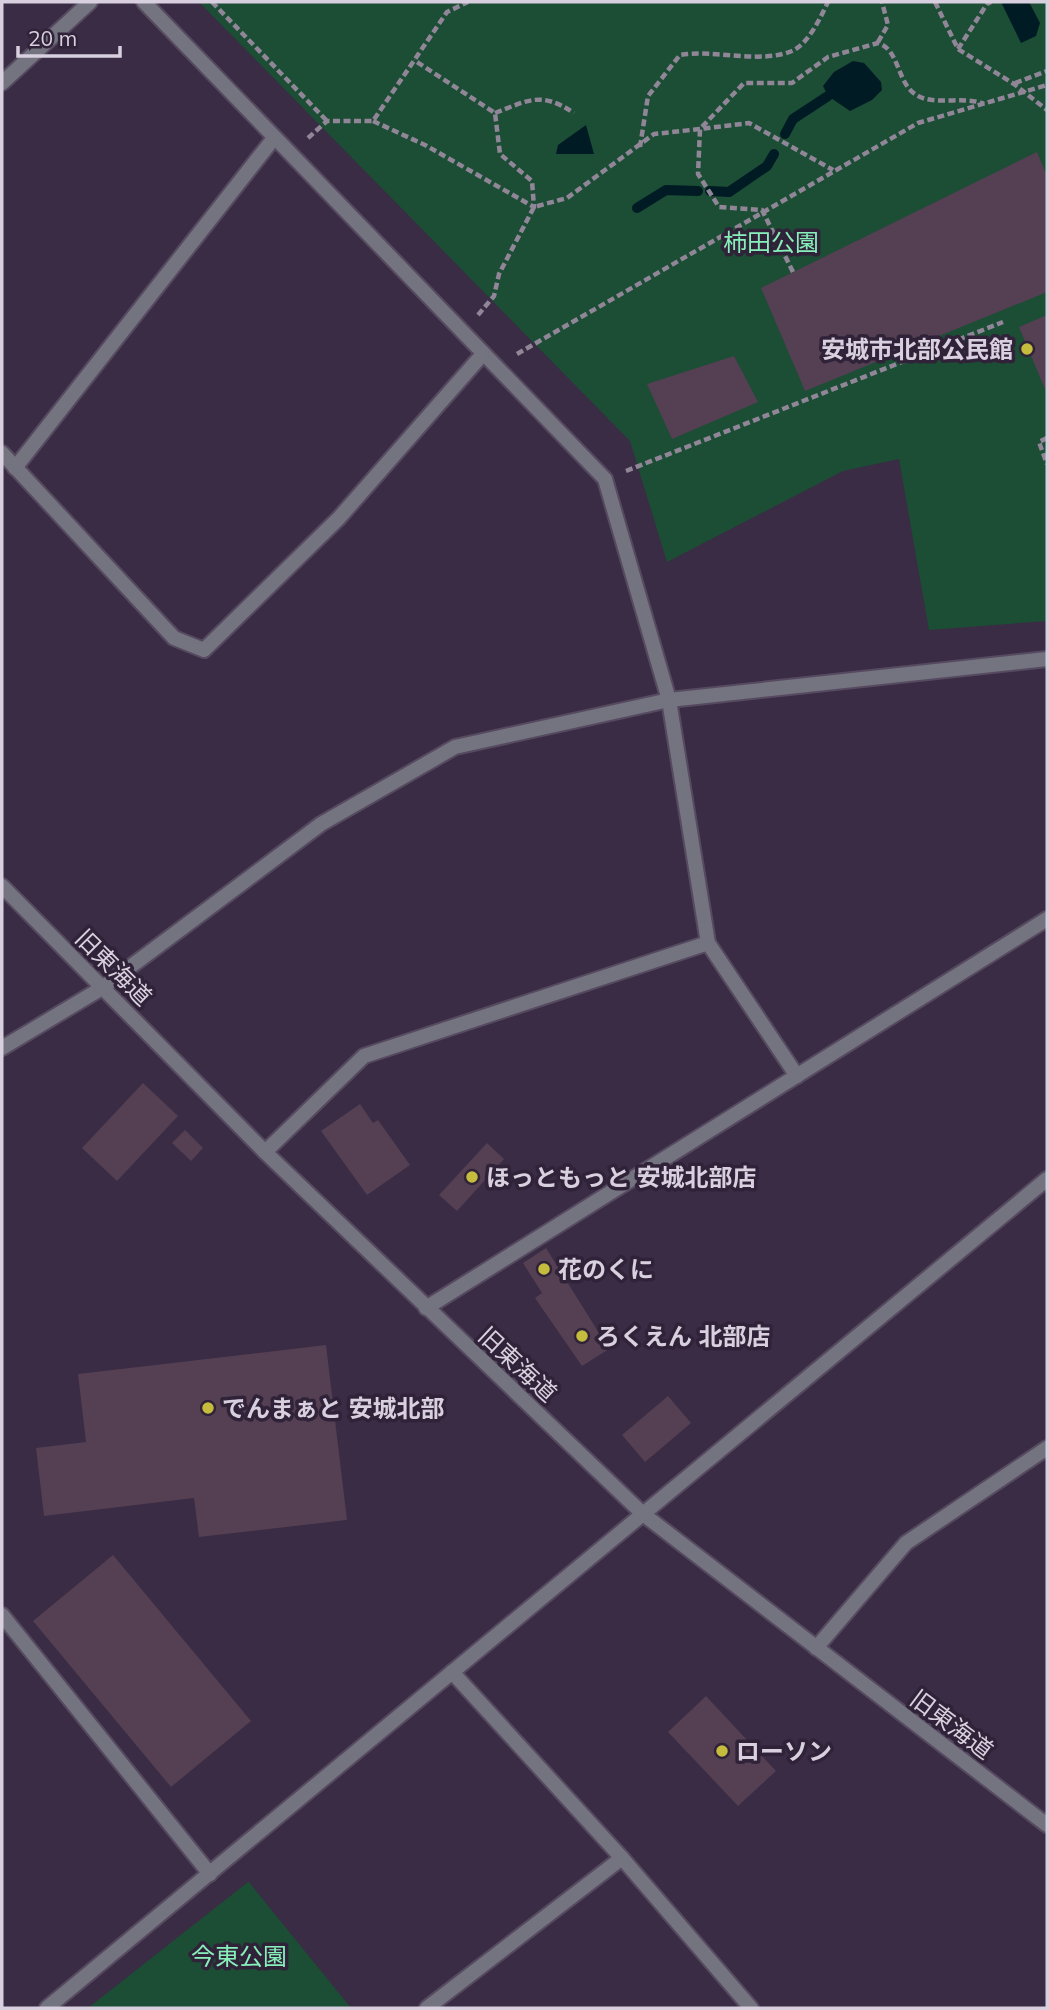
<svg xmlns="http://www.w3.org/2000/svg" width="1049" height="2010" font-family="Mulish,'Noto Sans JP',sans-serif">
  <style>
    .green { fill: #1c4d35 }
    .water { fill: #011b25 }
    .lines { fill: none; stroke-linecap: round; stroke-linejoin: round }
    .stream { stroke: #011b25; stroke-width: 10 }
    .building { fill: #543f53 }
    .minor-casing { stroke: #564a60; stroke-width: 18 }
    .tertiary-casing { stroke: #564a60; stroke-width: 18 }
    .path { stroke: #908698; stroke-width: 4.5; stroke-dasharray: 7 3.5; stroke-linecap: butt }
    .minor { stroke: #747380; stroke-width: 14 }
    .tertiary { stroke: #747380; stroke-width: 14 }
    .poi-dot { fill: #c5bc3d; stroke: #302339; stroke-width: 2.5 }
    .labels { text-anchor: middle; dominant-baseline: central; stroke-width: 7; stroke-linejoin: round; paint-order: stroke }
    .park-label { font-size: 24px; fill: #87efb9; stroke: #302339 }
    .poi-label { font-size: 24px; font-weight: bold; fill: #d8d0de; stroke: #302339; text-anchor: start }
    .street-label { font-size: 24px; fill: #d8d0de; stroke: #302339 }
  </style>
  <rect width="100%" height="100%" fill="#3a2c44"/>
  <!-- green -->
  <g class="green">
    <path d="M199 2H1047V621L929 630 899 459 843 471 667 562 630 441Z"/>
    <path d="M248 1881 351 2008H88L248 1882Z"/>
  </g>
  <!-- water -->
  <g class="water">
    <path d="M1001 2H1029L1040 23 1036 36 1021 43Z"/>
    <path d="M853 61 864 63 881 82 882 90 872 100 850 111 828 96 823 86 834 72Z"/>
    <path d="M586 125 594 154H556L558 145Z"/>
  </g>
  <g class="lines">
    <!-- stream -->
    <g class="stream">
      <path d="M785 134 793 119 828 96"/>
      <path d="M710 191 729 192 767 166 774 154"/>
      <path d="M637 208 666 190 698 191"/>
    </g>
  </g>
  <!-- building -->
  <g class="building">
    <path d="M1037 152 1047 176V292L805 391 761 288Z"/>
    <path d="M1047 315V394L1019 327Z"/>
    <path d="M734 356 758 402 672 439 647 384Z"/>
    <path d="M143 1083 178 1116 117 1181 82 1148Z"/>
    <path d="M360 1104 373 1123 378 1120 410 1165 367 1195 321 1131Z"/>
    <path d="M185 1130 203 1148 191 1161 172 1143Z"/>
    <path d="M487 1143 504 1159 457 1211 439 1195Z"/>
    <path d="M546 1248 609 1349 582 1366 535 1298 542 1293 523 1263Z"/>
    <path d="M326 1345 347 1520 199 1537 194 1498 44 1516 36 1448 86 1442 78 1374Z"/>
    <path d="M668 1396 691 1423 645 1462 622 1435Z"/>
    <path d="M113 1555 251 1721 171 1787 33 1621Z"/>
    <path d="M706 1696 776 1771 738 1806 668 1732Z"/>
  </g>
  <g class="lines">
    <defs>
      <g id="minor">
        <path d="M144 2 605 479 669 700 708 943 797 1076"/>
        <path d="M2 453 174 638 204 650 339 518 482 355"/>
        <path d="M15 468 274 138"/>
        <path d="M2 1048 102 988"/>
        <path d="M265 1152 364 1056 708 943"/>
        <path d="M426 1308 1047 919"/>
        <path d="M2 1615 210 1874"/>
        <path d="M816 1648 906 1543 1047 1448"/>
        <path d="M452 1672 622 1858 751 2008"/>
        <path d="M427 2008 622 1858"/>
      </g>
      <g id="tertiary">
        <path d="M2 83 90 2"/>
        <path d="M2 886 265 1152 643 1514 1047 1825"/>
        <path d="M102 988 321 824 455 747 669 700 1047 659"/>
        <path d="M47 2008 1047 1179"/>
      </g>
    </defs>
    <!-- minor casing -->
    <use href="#minor" class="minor-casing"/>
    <!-- tertiary casing -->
    <use href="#tertiary" class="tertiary-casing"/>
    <!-- path -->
    <g class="path">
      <path d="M212 2 327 121"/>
      <path d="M935 2 958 49 1014 84 1047 110"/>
      <path d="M878 42 888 25 882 2"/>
      <path d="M958 49 987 4 991 2"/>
      <path d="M1015 83 1047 71"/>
      <path d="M495 113C529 100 541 91 574 113"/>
      <path d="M373 121 425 145 534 207 532 181 500 154 495 113 414 60"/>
      <path d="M308 138 327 121H373L447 12 468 2"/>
      <path d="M640 147 648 96 680 55C714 49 763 65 794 50 810 41 820 18 828 2"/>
      <path d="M793 272 762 210 719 207 698 174 700 129 744 83H792L828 57 878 43C899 49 897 82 915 94 932 107 964 95 984 104"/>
      <path d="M478 315 494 296 499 274 534 207 567 198 654 134 700 129 749 123 833 170"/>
      <path d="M517 354 918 123 1047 85"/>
      <path d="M1047 438 1039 442 1047 464"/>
      <path d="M626 471 1003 322"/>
    </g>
    <!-- minor -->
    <use href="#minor" class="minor"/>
    <!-- tertiary -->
    <use href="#tertiary" class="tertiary"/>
  </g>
  <!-- markers -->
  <g class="poi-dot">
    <circle cx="1027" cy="349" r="7"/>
    <circle cx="472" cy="1177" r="7"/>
    <circle cx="544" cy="1269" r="7"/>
    <circle cx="582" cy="1336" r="7"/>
    <circle cx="208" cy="1408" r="7"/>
    <circle cx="722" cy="1751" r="7"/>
  </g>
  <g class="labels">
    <!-- park labels -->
    <g class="park-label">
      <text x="771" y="242">柿田公園</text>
      <text x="239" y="1956">今東公園</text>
    </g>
    <!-- poi labels -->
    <g class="poi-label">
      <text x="1013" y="349" text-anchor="end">安城市北部公民館</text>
      <text x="486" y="1177">ほっともっと 安城北部店</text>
      <text x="558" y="1269">花のくに</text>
      <text x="596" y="1336">ろくえん 北部店</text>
      <text x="222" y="1408">でんまぁと 安城北部</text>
      <text x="736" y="1751">ローソン</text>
    </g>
    <!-- street labels -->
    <g class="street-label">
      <text transform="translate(114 967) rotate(45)">旧東海道</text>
      <text transform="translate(518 1364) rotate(43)">旧東海道</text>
      <text transform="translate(952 1724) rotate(37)">旧東海道</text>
    </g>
  </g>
  <!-- border -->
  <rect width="1049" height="2010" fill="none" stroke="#d8d0de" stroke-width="7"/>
  <!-- scale -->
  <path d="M18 46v10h102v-10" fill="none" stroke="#d8d0de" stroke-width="3.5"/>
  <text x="28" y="46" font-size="21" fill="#d8d0de" stroke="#302339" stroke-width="5" paint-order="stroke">20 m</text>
</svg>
